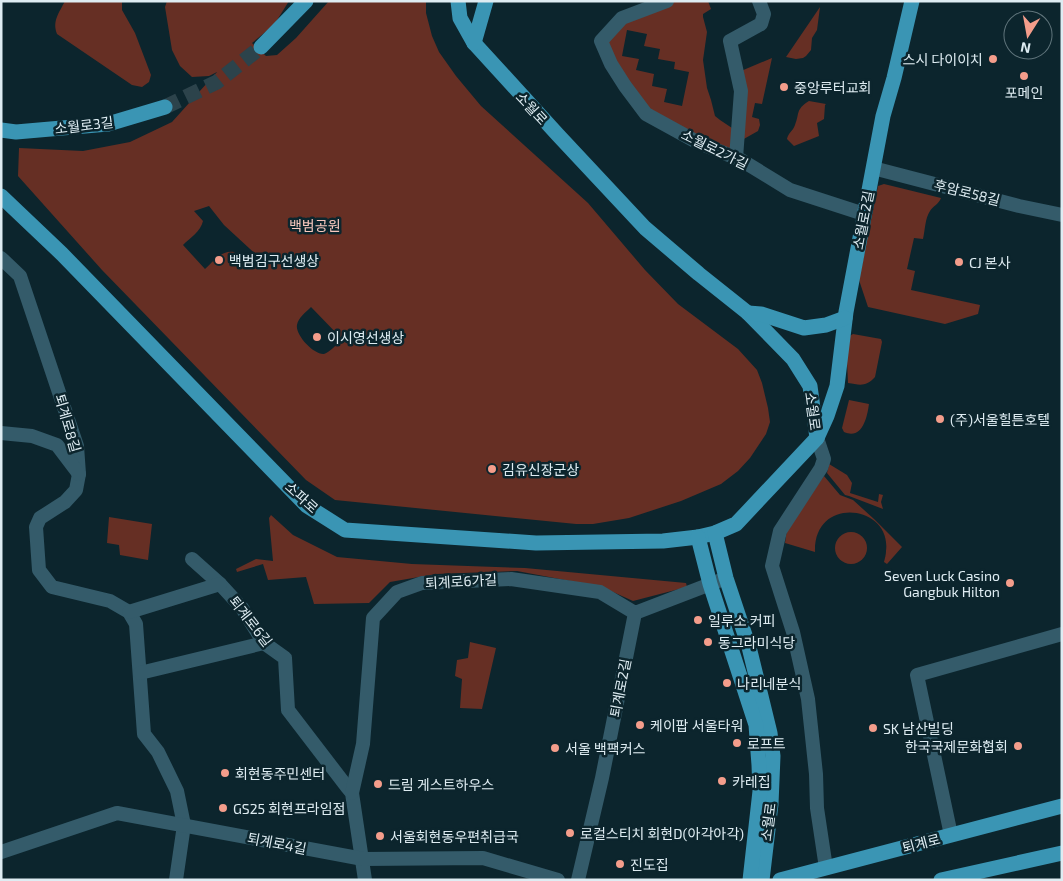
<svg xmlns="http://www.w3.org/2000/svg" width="1063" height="881" font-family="'Exo 2','Noto Sans KR',sans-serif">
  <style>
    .green { fill: #662f24; fill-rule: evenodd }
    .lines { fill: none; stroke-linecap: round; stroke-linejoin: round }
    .major-tunnel { stroke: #2c434b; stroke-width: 15; stroke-dasharray: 15 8; stroke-linecap: butt }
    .minor { stroke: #345b6a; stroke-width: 14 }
    .major { stroke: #3a95b4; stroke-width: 15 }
    .poi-dot { fill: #f49d8b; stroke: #0c252d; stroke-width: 2 }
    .labels { text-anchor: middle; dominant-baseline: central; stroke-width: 5; stroke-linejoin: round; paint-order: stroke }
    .poi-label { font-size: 14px; fill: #deecf2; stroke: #0c252d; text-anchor: start }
    .street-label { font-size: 14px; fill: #deecf2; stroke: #0c252d }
    .park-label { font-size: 14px; fill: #f9c8be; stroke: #0c252d }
  </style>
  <rect width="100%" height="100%" fill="#0c252d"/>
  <!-- green -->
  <g class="green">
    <path d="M65 1H122V10L135 33 151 75 149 82 142 87 132 85 57 34C52 21 59 13 65 1Z"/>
    <path d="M167 1H289L274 25 252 43 266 56 277 55 296 38 329 1H426V13L432 36 439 52 456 76 481 106 588 203 645 270 678 304 738 349 757 370 762 383 768 408 770 422 766 434 750 458 738 471 721 484 681 501 629 518 593 524H576L335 500 306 480 102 270 18 176 19 148 83 151 130 142 172 122 217 72 209 76 192 77 180 66 172 50 165 7ZM209 206 224 225 264 262 248 267 234 252C221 250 214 261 205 269L183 245C190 238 201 231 203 221L194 211ZM311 307 342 339C337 344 330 352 324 354 314 355 295 335 297 325 298 318 306 312 311 307Z"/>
    <path d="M677 1H708L711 9 703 14V17L707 32 703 60 707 88 711 100 715 116 720 120 735 130 734 147 726 151 647 110 613 61 607 43 621 22ZM627 30 647 34 644 46 660 49 658 59 675 62 674 69 689 72 682 106 664 102 667 89 652 86 654 74 636 70 639 59 622 56Z"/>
    <path d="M820 7 817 30 812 38 811 50 806 56 803 58 796 59 786 57Z"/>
    <path d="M772 58 762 104 755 103 752 117 759 119 760 125 758 131 742 140 741 71Z"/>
    <path d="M809 101 826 104 825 105 824 119 817 123 819 136 794 146 787 139C788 133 793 131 795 125 800 113 795 110 809 101Z"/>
    <path d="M884 184 941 198C939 204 933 206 930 211 925 218 925 231 923 239L914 238 907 269 915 271 911 290 980 305 978 314 945 324 868 307 859 280 878 186Z"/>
    <path d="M853 334 881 339 882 342 875 377C866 387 860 385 848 383L846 340 848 337Z"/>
    <path d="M849 400 869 404C867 418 862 440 844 432L842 428Z"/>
    <path d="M829 464 847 475 852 483 850 493 878 502 879 494 883 495 881 502 883 509 849 496 845 495 827 473Z"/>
    <path d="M824 476 840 495 853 500 874 519 902 547 887 564 884 562C885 558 886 554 886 551 892 504 813 495 815 552L785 543 787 529Z"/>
    <path d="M271 515 293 535 337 557 412 564 525 568 686 583 687 587 633 601 602 587 517 571 436 574 390 582 369 603 314 604 306 577 268 580 263 564 237 572 236 569 256 559 273 561 269 518Z"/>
    <path d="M109 517 152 524 148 560 120 555 119 545 107 543Z"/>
    <circle cx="851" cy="548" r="16"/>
    <path d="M470 642 496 648 482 709 460 708 462 679 455 676 457 660 468 658Z"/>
  </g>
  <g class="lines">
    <!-- major-tunnel -->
    <path class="major-tunnel" d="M165 107 217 82 261 47"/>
    <!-- minor -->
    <g class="minor">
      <path d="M667 1 622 18 601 41 611 64 625 86 646 114 697 142 741 160 790 190 864 214"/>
      <path d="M736 158 741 91 730 41 761 24 764 14 759 1"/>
      <path d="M873 168 1019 206 1062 215"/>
      <path d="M1 258 20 276 77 446 79 474 76 490 65 502 40 518 36 527 39 570 52 587 110 601 129 612 136 624 144 734 158 752 177 791 184 825 176 880"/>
      <path d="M1 433 32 436 57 445 79 474"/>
      <path d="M817 438 824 459 821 468 780 531 772 566 793 632 808 699 816 774 817 808 826 868"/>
      <path d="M192 559 220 584 242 608 264 643 285 658 288 710 347 787 352 793 365 880"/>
      <path d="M129 612 220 584"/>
      <path d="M140 673 264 643"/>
      <path d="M352 793 363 744 373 618 397 592 422 583 511 579 600 592 635 613 721 580"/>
      <path d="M951 835 917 675 1062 634"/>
      <path d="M1 852 117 813 363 859 483 858 558 880"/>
      <path d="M578 880 602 778 635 613"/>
    </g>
    <!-- major -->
    <g class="major">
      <path d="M458 1 460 18 474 43 558 135 645 228 699 274 748 313 793 359 810 386 817 438"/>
      <path d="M474 43 486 1"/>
      <path d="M261 47 306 1"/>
      <path d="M1 130 16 132 108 124 165 107"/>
      <path d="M1 196 62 254 307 506 345 530 536 543 663 541 698 537 715 533 736 524 817 438 827 416 837 386 846 312 883 116 894 78 912 1"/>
      <path d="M748 313 761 314 804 328 826 325 845 318"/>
      <path d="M715 533 726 578 749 647 770 733 773 756 771 804 762 880"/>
      <path d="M698 537 710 584 756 725 759 765 760 791 750 880"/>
      <path d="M780 880 1062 806"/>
      <path d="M941 880 1062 853"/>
    </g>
  </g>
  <!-- markers -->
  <g class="poi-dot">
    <circle cx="993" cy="59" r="5"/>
    <circle cx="1024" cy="76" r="5"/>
    <circle cx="784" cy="87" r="5"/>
    <circle cx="219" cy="260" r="5"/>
    <circle cx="959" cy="262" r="5"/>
    <circle cx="317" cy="337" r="5"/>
    <circle cx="940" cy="419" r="5"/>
    <circle cx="492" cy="469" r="5"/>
    <circle cx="1010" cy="583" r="5"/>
    <circle cx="698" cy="620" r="5"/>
    <circle cx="708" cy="642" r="5"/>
    <circle cx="727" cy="683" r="5"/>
    <circle cx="640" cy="725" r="5"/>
    <circle cx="873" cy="728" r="5"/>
    <circle cx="737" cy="743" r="5"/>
    <circle cx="1018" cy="746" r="5"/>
    <circle cx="555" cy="748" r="5"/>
    <circle cx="225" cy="773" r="5"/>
    <circle cx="722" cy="781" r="5"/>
    <circle cx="378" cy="784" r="5"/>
    <circle cx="223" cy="808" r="5"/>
    <circle cx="570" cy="833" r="5"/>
    <circle cx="380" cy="836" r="5"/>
    <circle cx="620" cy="864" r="5"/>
  </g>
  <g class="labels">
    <!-- poi labels -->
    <g class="poi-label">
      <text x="983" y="59" text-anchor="end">스시 다이이치</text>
      <text x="794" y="87">중앙루터교회</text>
      <text x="1024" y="92" text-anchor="middle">포메인</text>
      <text x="229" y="260">백범김구선생상</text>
      <text x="969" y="262">CJ 본사</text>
      <text x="327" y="337">이시영선생상</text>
      <text x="950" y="419">(주)서울힐튼호텔</text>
      <text x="502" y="469">김유신장군상</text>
      <text x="1000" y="575" text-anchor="end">Seven Luck Casino<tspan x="1000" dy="16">Gangbuk Hilton</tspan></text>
      <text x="708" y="620">일루소 커피</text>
      <text x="718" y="642">동그라미식당</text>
      <text x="737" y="683">나리네분식</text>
      <text x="650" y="725">케이팝 서울타워</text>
      <text x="883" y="728">SK 남산빌딩</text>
      <text x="747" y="743">로프트</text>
      <text x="1008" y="746" text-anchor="end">한국국제문화협회</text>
      <text x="565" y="748">서울 백팩커스</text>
      <text x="235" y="773">회현동주민센터</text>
      <text x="732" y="781">카레집</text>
      <text x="388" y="784">드림 게스트하우스</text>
      <text x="233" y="808">GS25 회현프라임점</text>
      <text x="580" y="833">로컬스티치 회현D(아각아각)</text>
      <text x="390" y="836">서울회현동우편취급국</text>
      <text x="630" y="864">진도집</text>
    </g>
    <!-- street labels -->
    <g class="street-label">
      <text transform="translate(532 108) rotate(47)">소월로</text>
      <text transform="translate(84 125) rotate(-7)">소월로3길</text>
      <text transform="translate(715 149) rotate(26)">소월로2가길</text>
      <text transform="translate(967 192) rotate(14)">후암로58길</text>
      <text transform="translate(863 220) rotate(-79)">소월로2길</text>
      <text transform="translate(813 411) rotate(82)">소월로</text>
      <text transform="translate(68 423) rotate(74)">퇴계로8길</text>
      <text transform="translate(302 497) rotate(42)">소파로</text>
      <text transform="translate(461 581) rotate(-3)">퇴계로6가길</text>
      <text transform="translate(251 621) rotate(52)">퇴계로6길</text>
      <text transform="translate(620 688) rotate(-79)">퇴계로2길</text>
      <text transform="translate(768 822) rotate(-83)">소월로</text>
      <text transform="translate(277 843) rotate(11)">퇴계로4길</text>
      <text transform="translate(921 843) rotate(-15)">퇴계로</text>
    </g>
    <!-- park labels -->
    <g class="park-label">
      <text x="315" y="225">백범공원</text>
    </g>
  </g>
  <!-- border -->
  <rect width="1063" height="881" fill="none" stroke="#deecf2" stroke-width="5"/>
  <!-- north arrow -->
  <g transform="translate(1028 35) rotate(191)"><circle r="24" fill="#0c252d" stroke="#60757c"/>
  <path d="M0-4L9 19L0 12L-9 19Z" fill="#f49d8b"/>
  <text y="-8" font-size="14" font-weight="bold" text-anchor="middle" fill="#deecf2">N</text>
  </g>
</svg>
